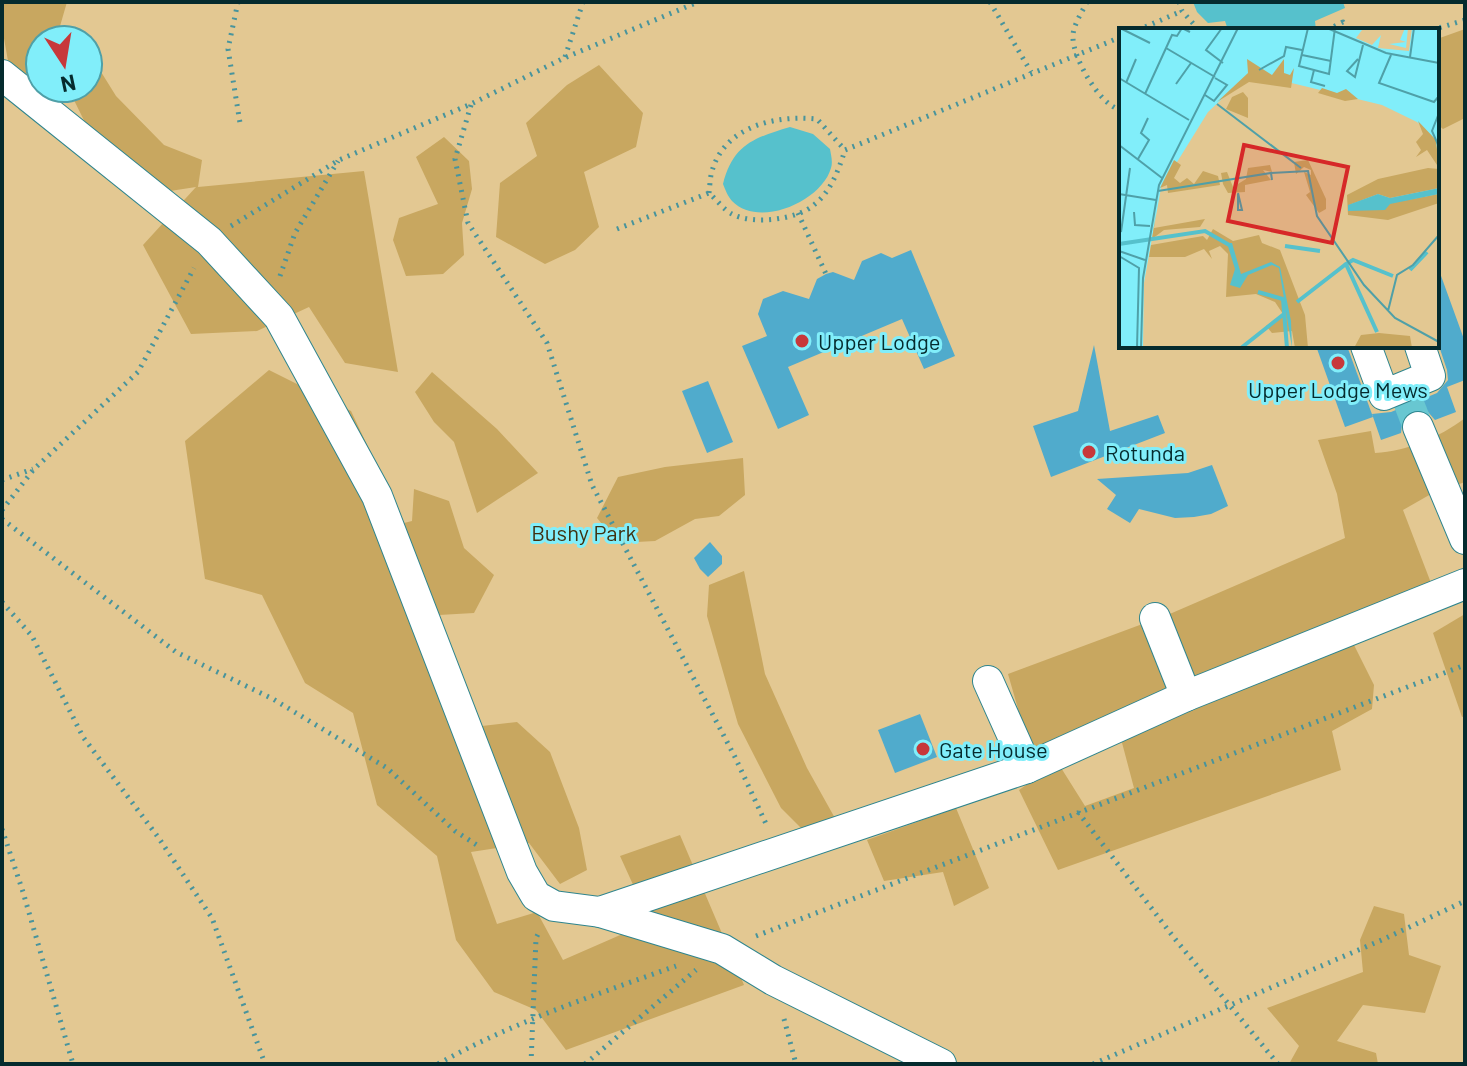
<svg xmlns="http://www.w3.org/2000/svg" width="1467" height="1066" font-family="Barlow,sans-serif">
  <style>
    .green { fill: #e3c892; fill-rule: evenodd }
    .forest { fill: #c8a760 }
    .water { fill: #56c1cc }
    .building { fill: #50abcc }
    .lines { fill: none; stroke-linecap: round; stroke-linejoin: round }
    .minor-tunnel { stroke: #68c7d1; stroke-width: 30; stroke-dasharray: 30 15; stroke-linecap: butt }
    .minor-casing { stroke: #2f858e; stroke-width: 32 }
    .path { stroke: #48949c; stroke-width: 5; stroke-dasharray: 2 6; stroke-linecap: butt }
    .minor { stroke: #fff; stroke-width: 30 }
    .poi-dot { fill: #c7383a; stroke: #81eefa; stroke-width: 3 }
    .labels { text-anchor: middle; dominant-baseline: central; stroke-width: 6; stroke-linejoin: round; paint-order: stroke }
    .poi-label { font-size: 22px; fill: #052b2e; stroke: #81eefa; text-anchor: start }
    .park-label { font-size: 22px; fill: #403111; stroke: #81eefa }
    .inset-river { fill: none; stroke: #56c1cc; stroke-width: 4 }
    .inset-road { fill: none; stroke: #4fa0a8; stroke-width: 2 }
    .view { fill: #d62828; fill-opacity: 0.15; stroke: #d62828; stroke-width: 4 }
    .inset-edge { fill: none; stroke: #052b2e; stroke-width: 4 }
  </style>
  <rect width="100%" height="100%" fill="#81eefa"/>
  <!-- green -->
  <path class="green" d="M2 2H1465V1064H2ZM1121 30H1437V346H1121ZM40 40H88V88H40Z"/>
  <!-- forest -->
  <g class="forest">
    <path d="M2 2H67L56 40H40V82L31 88 8 61 2 27Z"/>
    <path d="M1465 29V118L1443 129 1437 124V39Z"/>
    <path d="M88 57 93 59 116 96 164 145 202 160 198 187 364 171 398 372 345 363 309 307 257 331 191 334 143 245 196 187 170 191 110 173 68 88H88Z"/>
    <path d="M599 65 643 113 636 147 584 172 599 227 575 250 545 264 496 237 500 183 537 156 526 123 567 85Z"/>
    <path d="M444 137 469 161 472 189 462 223 464 255 443 274 406 276 393 240 399 218 438 204 416 157Z"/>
    <path d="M269 370 351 411 404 523 412 521 414 489 449 501 464 548 494 575 474 613 439 615 482 726 517 722 550 752 579 828 587 870 560 884 529 843 471 852 497 924 537 912 563 960 650 922 620 856 680 835 744 985 566 1050 536 1010 494 992 456 940 437 856 377 805 353 713 305 683 262 595 205 579 185 441Z"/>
    <path d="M432 372 497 429 538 473 477 513 454 442 434 422 415 392Z"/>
    <path d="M1465 418V482L1431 494 1403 510 1431 583 1341 619 1374 685 1372 709 1332 731 1341 770 1058 870 1019 790 1058 763 1085 806 1134 788 1116 720 1040 753 1027 740 1008 674 1172 613 1345 538 1337 494 1318 440 1371 431 1375 453C1408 451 1438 438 1465 418Z"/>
    <path d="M743 458 745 495 719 516 695 519 655 541 618 543 597 518 618 477 665 467Z"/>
    <path d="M744 571 765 674 807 768 836 820 806 833 781 808 738 724 707 616 709 585Z"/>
    <path d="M1465 614V716L1462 717 1433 633Z"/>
    <path d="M956 808 989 888 954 906 943 872 884 881 867 840Z"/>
    <path d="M1374 906 1404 914 1409 955 1441 966 1425 1013 1363 1005 1337 1041 1376 1053 1378 1064H1289L1299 1046 1267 1008 1363 972 1360 940Z"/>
  </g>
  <!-- water -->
  <g class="water">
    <path d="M1193 2H1343L1345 8 1315 21 1316 30H1228L1225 21 1208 23 1197 12Z"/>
    <path d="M790 127 813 134 830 149C831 155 833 162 831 168 822 201 759 229 732 201 728 197 725 189 723 184 733 145 753 138 790 127Z"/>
  </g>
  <!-- building -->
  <g class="building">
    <path d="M911 250 955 356 924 369 902 319 788 367 809 415 778 429 742 346 767 336 758 314 763 299 783 291 809 299 817 279 826 274 833 272 854 280 862 261 881 253 892 258Z"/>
    <path d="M1440 273 1465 342V380L1447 387 1456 412 1435 420 1428 412 1419 409 1412 410 1403 417 1401 433 1381 440 1372 414 1391 412 1437 393 1448 380 1447 370 1437 340V274Z"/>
    <path d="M1094 345 1110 431 1158 415 1165 433 1051 477 1033 426 1078 411Z"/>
    <path d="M1316 346H1347L1373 417 1345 427Z"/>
    <path d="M708 381 733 442 707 453 682 391Z"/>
    <path d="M1212 465 1228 506 1211 514 1194 517 1175 518 1139 509 1130 523 1107 509 1116 495 1097 479 1188 473Z"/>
    <path d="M710 542 722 556V564L708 577 700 569 694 558Z"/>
    <path d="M920 714 937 757 895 773 878 730Z"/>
  </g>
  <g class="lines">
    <!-- minor-tunnel -->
    <path class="minor-tunnel" d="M1408 401 1418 427"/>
    <defs>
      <g id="minor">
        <path d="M2 75 209 241 279 317 377 496 522 872 536 896 554 906 600 912 1027 768"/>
        <path d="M1366 346 1384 395 1430 376 1420 346"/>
        <path d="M1418 427 1465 539"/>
        <path d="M1155 618 1186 696"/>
        <path d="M988 681 1027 768 1186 696 1465 584"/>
        <path d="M600 912 722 949 773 980 941 1064"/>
      </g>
    </defs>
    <!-- minor casing -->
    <use href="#minor" class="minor-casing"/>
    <!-- path -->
    <g class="path">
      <path d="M238 2 228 49 240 123"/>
      <path d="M990 2 1031 72"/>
      <path d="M1087 2C1082 12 1072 27 1073 38 1073 58 1100 106 1121 110"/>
      <path d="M1179 2 1182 11 1199 30"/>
      <path d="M1138 30 1182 11"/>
      <path d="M1327 30 1343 22 1347 30"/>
      <path d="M1432 30 1465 20"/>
      <path d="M565 57 583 2"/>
      <path d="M471 105 455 159 468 223 547 343 592 485 735 757 767 826"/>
      <path d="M709 193C710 185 710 175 713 168 727 125 778 115 817 119L845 150"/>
      <path d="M798 213 826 274"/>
      <path d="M231 226 339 160 471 104 564 58 698 2"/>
      <path d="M617 229 709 193C716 199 724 210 732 214 752 225 798 220 815 204 831 191 839 169 845 150L1121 37"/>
      <path d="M280 276 295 233 338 161"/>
      <path d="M2 480 33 469"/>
      <path d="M2 510 34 469 138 372 194 268"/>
      <path d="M2 519 176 652 273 699 387 768 455 831 480 847"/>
      <path d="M2 602 32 636 83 737 158 837 212 918 265 1064"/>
      <path d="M1078 812 1175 939 1278 1064"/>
      <path d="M2 829 23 892 73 1064"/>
      <path d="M756 936 1465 665"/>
      <path d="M784 1019 796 1064"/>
      <path d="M438 1064C513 1022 595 995 676 966"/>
      <path d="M531 1064 536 938 540 930"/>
      <path d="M585 1064 696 970"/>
      <path d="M1093 1064 1384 939 1465 901"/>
    </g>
    <!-- minor -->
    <use href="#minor" class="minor"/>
  </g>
  <!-- markers -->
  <g class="poi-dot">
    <circle cx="802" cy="341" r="8"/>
    <circle cx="1338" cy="363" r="8"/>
    <circle cx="1089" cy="452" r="8"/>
    <circle cx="923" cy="749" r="8"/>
  </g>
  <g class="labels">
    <!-- poi labels -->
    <g class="poi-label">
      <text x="818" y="341">Upper Lodge</text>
      <text x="1338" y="389" text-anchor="middle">Upper Lodge Mews</text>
      <text x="1105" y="452">Rotunda</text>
      <text x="939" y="749">Gate House</text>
    </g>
    <!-- park labels -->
    <g class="park-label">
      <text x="584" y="532">Bushy Park</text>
    </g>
  </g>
  <!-- overview -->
  <g transform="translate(1119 28)">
    <rect width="320" height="320" fill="#81eefa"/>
    <path d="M238 0H286L281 12 287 14 270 16 287 20 289 0H293L290 23 259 20 262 7 253 17 237 10 243 2ZM131 45 263 77 298 94 311 106 320 131V320H24L25 255 42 160 89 84Z" fill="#e3c892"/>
    <path d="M128 31 153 47 165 31V45L171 47 175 40 172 60 130 54 98 74 129 45ZM203 60 218 65 227 61 239 71 226 73 199 65ZM124 64 129 70V90L107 81 113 69ZM299 93 317 112 320 140 308 122 297 129 302 122 297 114 304 106ZM55 132 62 137 55 150 61 155 68 150 75 156 84 143 99 148 101 157 49 165 48 157 41 160ZM189 132 207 171V181L200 185 187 167 191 164 185 144 192 147V142L185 139 177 146 175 134ZM151 137 153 144 144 142 152 152 126 157V164L109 165 104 156 102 145 108 144 114 159 127 151 129 140ZM309 140 320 141V160L271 170 259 166 230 177 229 183 320 166V175L269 192 229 187 228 167 259 151ZM37 184 35 200 86 191 81 199 45 202 33 211ZM94 201 114 213 140 207 143 215 161 222 186 287 189 320H176L173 303 153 305 147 298 164 286 156 274 137 266 107 269 109 226 101 218 90 223 93 231 85 221 66 229H30L32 217 84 208 88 212ZM260 305 291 308 293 320H235L242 307Z" fill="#c8a760"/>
    <path d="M320 160V166L271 176 266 182 229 183V177L259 166 271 170ZM108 215H113L122 246 152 234 161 239 172 293 173 320 160 240 153 237 129 247 121 260 111 257 116 241Z" fill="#56c1cc"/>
    <path class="inset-river" d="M0 216 86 203 112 218M166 218 201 223M291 242 308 224M139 264 164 271 168 320M178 274 227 236M258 304 227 236 234 232 274 248M122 320 165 286"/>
    <path class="inset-road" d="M1 0 31 15M103 0 87 22 104 35M189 0 180 38 210 46 216 0M208 0 267 25 320 35M47 20 96 49M183 27 212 33M272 27 260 55 315 74 320 68M291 29 295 0M239 31 228 43 236 49 244 17M140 42 165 28 167 19 183 22M195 42 192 54 206 58M0 50 70 92M7 55 17 31M57 56 72 35M26 66 53 7 58 8 63 0 71 4M86 67 95 73 108 57 96 50M98 76 182 140M320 85 313 103 320 119M0 117 43 150M19 131 30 112 22 105 29 90M152 145 189 143 198 188 245 257 276 290 320 314M39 163 152 145 153 152M119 165 123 182H119V166M0 166 37 172M15 184 16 197 31 198M2 204 11 140M0 223 26 232M0 228 20 240 18 320M269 283 278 247 294 237 320 207M22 320 24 250 40 157 119 0"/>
    <path class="view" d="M125 117 229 139 213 215 109 193Z"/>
    <rect width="320" height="320" class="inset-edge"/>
  </g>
  <!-- border -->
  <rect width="1467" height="1066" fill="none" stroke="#052b2e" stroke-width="8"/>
  <!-- north arrow -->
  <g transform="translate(64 64) rotate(168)"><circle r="38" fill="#81eefa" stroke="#4fa0a8" stroke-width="2"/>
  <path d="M0-6L14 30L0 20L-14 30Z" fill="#c7383a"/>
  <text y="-12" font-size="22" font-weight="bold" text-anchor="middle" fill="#052b2e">N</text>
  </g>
</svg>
